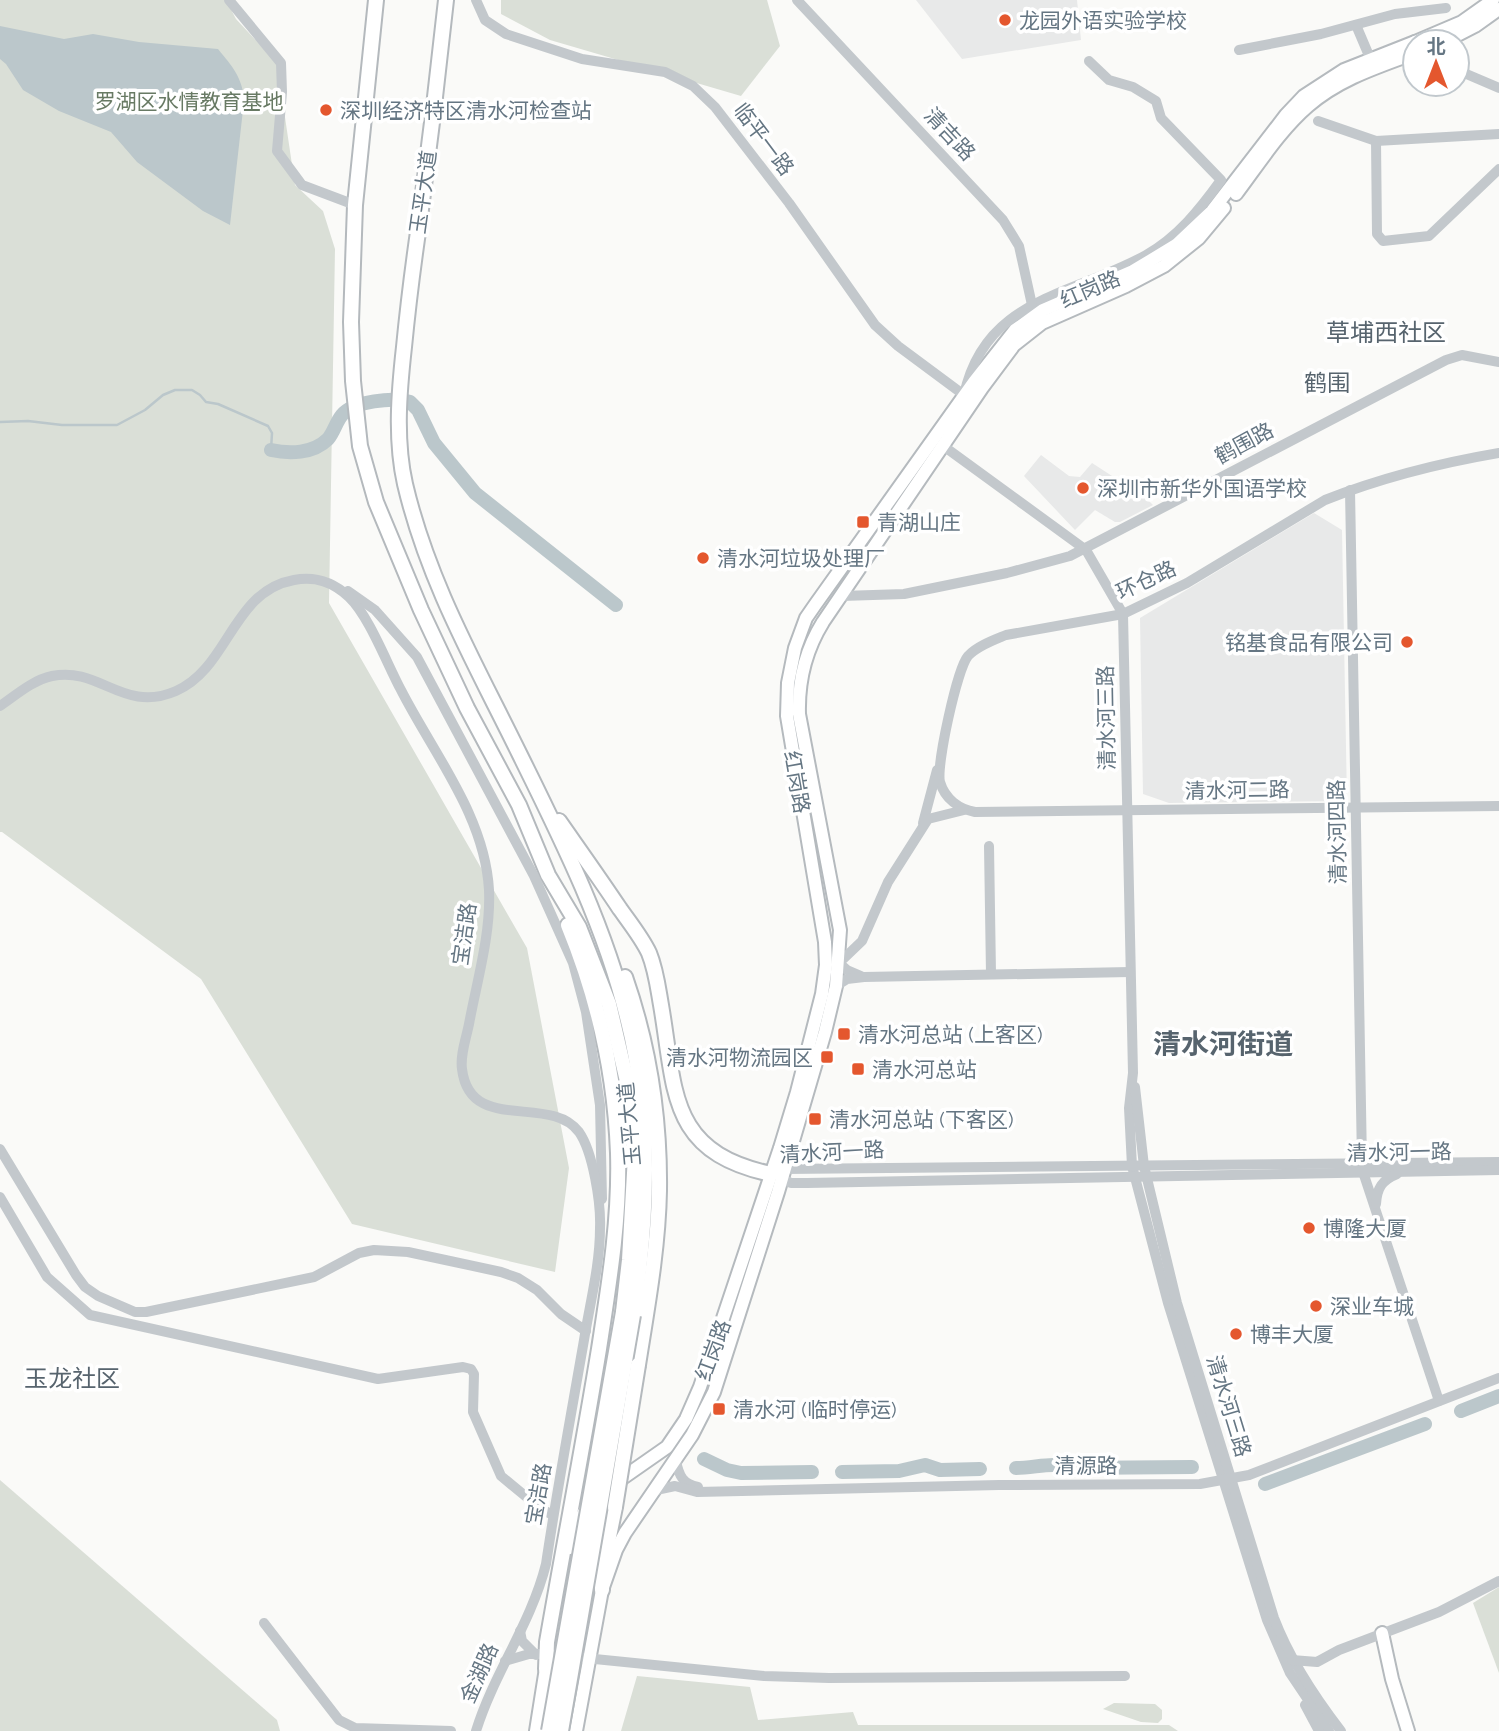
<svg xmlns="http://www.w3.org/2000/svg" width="1499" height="1731" font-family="Raleway,'Noto Sans SC',sans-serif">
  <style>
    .built { fill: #e8e9e9 }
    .green { fill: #dadfd7 }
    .water { fill: #bbc7cb }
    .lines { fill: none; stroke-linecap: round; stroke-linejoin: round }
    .stream { stroke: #bbc7cb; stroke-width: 2.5 }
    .river { stroke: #bbc7cb; stroke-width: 14 }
    .major-casing { stroke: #b5babe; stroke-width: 16 }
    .highway-casing { stroke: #b4b9bd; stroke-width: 18 }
    .minor { stroke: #c3c8cc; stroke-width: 10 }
    .major { stroke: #fff; stroke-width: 12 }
    .highway { stroke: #fff; stroke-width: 14 }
    .highway-bridge-casing { stroke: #b4b9bd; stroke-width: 18; stroke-linecap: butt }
    .highway-bridge { stroke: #fff; stroke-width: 14 }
    .poi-dot { fill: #e4572e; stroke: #fff; stroke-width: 2.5 }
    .labels { text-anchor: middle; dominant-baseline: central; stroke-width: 7; stroke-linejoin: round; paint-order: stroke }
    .poi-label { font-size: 21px; fill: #657683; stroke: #fff; text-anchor: start }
    .park-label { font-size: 21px; fill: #687a64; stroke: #fff }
    .street-label { font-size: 21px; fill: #657683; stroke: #fff }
    .neighbourhood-label { font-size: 23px; fill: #57646e; stroke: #fff }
    .quarter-label { font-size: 24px; fill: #57646e; stroke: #fff }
    .district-label { font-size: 28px; font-weight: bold; fill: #57646e; stroke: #fff }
  </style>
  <rect width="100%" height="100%" fill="#fafaf8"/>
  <!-- built -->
  <g class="built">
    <path d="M916 0H1077L1081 40 962 59Z"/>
    <path d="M1041 455 1069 476 1080 477 1092 463 1146 498 1153 505 1120 522H1115L1095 510 1075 530 1024 476Z"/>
    <path d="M1314 513 1342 530 1347 801 1169 803 1143 794 1140 618Z"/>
  </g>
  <!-- green -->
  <g class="green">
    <path d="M0 0H226L236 19 277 63 295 185 323 211 335 249 329 603 527 948 569 1168 555 1272 352 1224 201 979 2 832H0Z"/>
    <path d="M501 0H767L780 46 741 96 550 40 501 14Z"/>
    <path d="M0 1480 277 1720 280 1731H0Z"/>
    <path d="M1499 1587V1673L1473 1603Z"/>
    <path d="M637 1676 750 1687 758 1720 853 1712 858 1725H1169L1178 1731H621Z"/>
    <path d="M1114 1703 1155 1704 1162 1710V1719L1158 1723 1141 1722 1103 1709Z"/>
  </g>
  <!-- water -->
  <path class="water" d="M0 26 64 39 93 34 139 42 218 49C232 66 243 78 244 101L230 225 203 211 137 162 111 132 59 111 23 90 6 64 0 59Z"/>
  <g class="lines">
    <!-- stream -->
    <path class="stream" d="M0 422 28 421 62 425H117L145 410 163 395 175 390H192L200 395 206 402 218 404 268 426 272 433 271 450"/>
    <!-- river -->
    <g class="river">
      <path d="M271 450C289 454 313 454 328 439 334 432 336 422 342 415 353 401 394 397 410 402L418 410 434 443 475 493 616 605"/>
      <path d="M1461 1411 1499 1396"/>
      <path d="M704 1459 727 1470 741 1473 812 1472"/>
      <path d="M1016 1468C1036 1468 1053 1461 1070 1468L1192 1467"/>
      <path d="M842 1472 899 1471 925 1465 940 1470 980 1469"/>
      <path d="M1265 1484 1425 1424"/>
    </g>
    <defs>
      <g id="major">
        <path d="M1415 42 1462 22 1493 0"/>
        <path d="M1444 42 1475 26 1499 9"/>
        <path d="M1236 194C1258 165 1280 130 1308 106 1339 79 1377 67 1415 53"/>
        <path d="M614 1484 667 1447 686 1419 700 1387 780 1148 797 1092 822 994 826 965 825 942 787 716 788 683 795 648 806 618 815 605 974 382 1015 330 1043 310 1133 271 1176 245 1212 211 1286 115 1304 96 1344 70 1415 42"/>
        <path d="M570 1548 577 1524 587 1507"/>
        <path d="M1382 1633 1392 1679 1408 1731"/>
        <path d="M536 1731 547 1662"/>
        <path d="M576 1731 602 1590 616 1550 625 1533 692 1435 714 1392 778 1192 825 1032 836 986 840 930 799 714C798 680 805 651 823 622L982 388 1014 345 1042 323 1126 286 1164 266 1199 238 1224 208"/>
      </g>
      <g id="highway">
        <path d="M376 0 355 205 351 322 353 381 360 446 376 502 421 610 467 708 519 805 548 875 579 927 609 1004 629 1090 635 1156 629 1260 623 1312"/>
        <path d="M446 0C438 75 429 150 419 225 413 266 408 306 404 347 399 392 395 439 405 484 428 582 476 665 520 755 562 840 606 928 628 1021 652 1116 648 1218 633 1315"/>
        <path d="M559 821C580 851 600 879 620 909 630 923 642 938 649 953 656 970 658 988 661 1005 676 1092 668 1152 771 1174"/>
        <path d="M625 977C649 1046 660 1118 659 1191 658 1249 647 1308 638 1365"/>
        <path d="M602 1590 601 1576 615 1507"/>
        <path d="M546 1669 547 1642C564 1544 583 1447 599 1349 609 1284 620 1219 618 1153 615 1075 598 998 568 925"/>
      </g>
    </defs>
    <!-- major casing -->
    <use href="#major" class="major-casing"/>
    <!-- highway casing -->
    <use href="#highway" class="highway-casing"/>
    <!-- minor -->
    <g class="minor">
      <path d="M229 0 281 63 282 92 277 151 302 185 355 205"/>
      <path d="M476 0 485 20 506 34 582 59 665 72 693 86 715 107 789 203 875 325 898 346 964 395C985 297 1073 296 1146 255 1178 237 1200 209 1221 180L1161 118 1156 101 1133 87 1109 80 1089 61"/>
      <path d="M797 0 1003 220 1019 246 1032 305"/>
      <path d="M1356 25 1370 58"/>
      <path d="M1239 50 1321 34 1395 14 1446 8"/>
      <path d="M1457 70 1499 88"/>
      <path d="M1318 121 1376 141 1499 134"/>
      <path d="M1376 141 1377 234 1383 241 1429 236 1499 169"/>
      <path d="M942 445 1086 550 1123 614 1133 1073 1129 1108 1132 1166 1168 1303 1267 1620 1290 1673 1329 1731"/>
      <path d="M1499 453C1440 463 1381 478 1325 500L1187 583 1123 614 1006 635C994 640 977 646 968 656 957 669 936 766 940 782 945 799 959 809 975 812L1499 806"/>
      <path d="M1350 490 1362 1162 1363 1172 1439 1401"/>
      <path d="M348 591 375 610 417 657 534 876 573 963 586 1012 600 1105 602 1199"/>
      <path d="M842 596 904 594 1007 573 1070 556 1446 360 1462 355 1499 362"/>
      <path d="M0 706C16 695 33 680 52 676 100 666 123 714 176 691 229 668 232 591 294 580 316 576 333 582 349 597 369 616 387 664 401 690 433 753 485 816 489 890 491 934 477 981 469 1024 466 1039 460 1055 462 1069 470 1135 550 1093 579 1132 593 1152 601 1203 600 1228 600 1265 590 1303 584 1340 571 1415 557 1490 546 1564 531 1624 494 1673 476 1731"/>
      <path d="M923 823 937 770"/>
      <path d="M989 846 991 974"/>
      <path d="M861 976 847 970 839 963 862 941 888 882 928 819 964 810"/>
      <path d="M836 986 847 979 864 977 1130 972"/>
      <path d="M1135 1087 1144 1166 1177 1303 1274 1618C1290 1660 1314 1696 1341 1731"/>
      <path d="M0 1149 76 1275 85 1287 98 1296 135 1312H146L314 1277 359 1253 374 1250 408 1252 501 1272 518 1278 537 1290 561 1314 586 1331"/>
      <path d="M779 1171 784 1169 1499 1162"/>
      <path d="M778 1177 791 1183H807L1499 1170"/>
      <path d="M0 1197 47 1277 90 1315 378 1379 463 1367 471 1369 474 1374 473 1412 501 1476 541 1509 553 1515"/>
      <path d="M1376 1204C1377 1188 1382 1180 1397 1174"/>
      <path d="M676 1461C679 1476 683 1484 698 1487"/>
      <path d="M656 1490 675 1486 697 1492 999 1485 1200 1484 1249 1475 1499 1378"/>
      <path d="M264 1623 339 1720 355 1728 451 1731"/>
      <path d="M520 1631 522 1641 536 1655"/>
      <path d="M1292 1660 1317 1662 1339 1650 1439 1612 1499 1581"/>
      <path d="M505 1661 529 1654H545L764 1676 829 1678 1125 1676"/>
      <path d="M1305 1705 1319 1731"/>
    </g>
    <!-- major -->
    <use href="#major" class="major"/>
    <!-- highway -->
    <use href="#highway" class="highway"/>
    <defs>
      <g id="highway-bridge">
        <path d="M615 1507 638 1365"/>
        <path d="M549 1731 623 1312"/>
        <path d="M561 1731 633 1315"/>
      </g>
    </defs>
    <!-- highway-bridge casing -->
    <use href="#highway-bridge" class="highway-bridge-casing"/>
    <!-- highway-bridge -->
    <use href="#highway-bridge" class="highway-bridge"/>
  </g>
  <!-- markers -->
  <g class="poi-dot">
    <circle cx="1005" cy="20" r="7"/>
    <circle cx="326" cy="110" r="7"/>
    <circle cx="1083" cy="488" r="7"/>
    <rect x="856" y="515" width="14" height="14" rx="3.5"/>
    <circle cx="703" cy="558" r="7"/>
    <circle cx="1407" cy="642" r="7"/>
    <rect x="837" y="1027" width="14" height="14" rx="3.5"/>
    <rect x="820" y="1050" width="14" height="14" rx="3.5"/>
    <rect x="851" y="1062" width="14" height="14" rx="3.5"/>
    <rect x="808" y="1112" width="14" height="14" rx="3.5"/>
    <circle cx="1309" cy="1228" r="7"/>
    <circle cx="1316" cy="1306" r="7"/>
    <circle cx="1236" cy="1334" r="7"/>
    <rect x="712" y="1402" width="14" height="14" rx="3.5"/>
  </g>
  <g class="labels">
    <!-- poi labels -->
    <g class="poi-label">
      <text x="1019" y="20">龙园外语实验学校</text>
      <text x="340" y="110">深圳经济特区清水河检查站</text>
      <text x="1097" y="488">深圳市新华外国语学校</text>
      <text x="877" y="522">青湖山庄</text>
      <text x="717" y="558">清水河垃圾处理厂</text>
      <text x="1393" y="642" text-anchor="end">铭基食品有限公司</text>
      <text x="858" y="1034">清水河总站 (上客区)</text>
      <text x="813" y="1057" text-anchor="end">清水河物流园区</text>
      <text x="872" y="1069">清水河总站</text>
      <text x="829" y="1119">清水河总站 (下客区)</text>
      <text x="1323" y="1228">博隆大厦</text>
      <text x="1330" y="1306">深业车城</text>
      <text x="1250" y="1334">博丰大厦</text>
      <text x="733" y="1409">清水河 (临时停运)</text>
    </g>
    <!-- park labels -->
    <g class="park-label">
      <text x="189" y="101">罗湖区水情教育基地</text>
    </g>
    <!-- street labels -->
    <g class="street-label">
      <text transform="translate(950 134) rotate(47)">清吉路</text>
      <text transform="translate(764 139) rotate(53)">临平一路</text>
      <text transform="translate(423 192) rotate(-82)">玉平大道</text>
      <text transform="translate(1090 289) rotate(-23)">红岗路</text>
      <text transform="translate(1244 443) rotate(-28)">鹤围路</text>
      <text transform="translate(1146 580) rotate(-25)">环仓路</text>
      <text transform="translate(1106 718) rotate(-91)">清水河三路</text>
      <text transform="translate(797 782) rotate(80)">红岗路</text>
      <text transform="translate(1237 790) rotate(-1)">清水河二路</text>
      <text transform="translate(1337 832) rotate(-91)">清水河四路</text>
      <text transform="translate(464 934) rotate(-82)">宝洁路</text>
      <text transform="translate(629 1124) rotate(-95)">玉平大道</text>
      <text transform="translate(832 1152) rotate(-3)">清水河一路</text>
      <text transform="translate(1399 1152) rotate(-1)">清水河一路</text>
      <text transform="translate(713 1350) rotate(-70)">红岗路</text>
      <text transform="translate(1229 1406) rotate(73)">清水河三路</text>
      <text x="1086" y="1465">清源路</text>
      <text transform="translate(538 1494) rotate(-80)">宝洁路</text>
      <text transform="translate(479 1673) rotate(-66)">金湖路</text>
    </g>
    <!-- neighbourhood labels -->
    <g class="neighbourhood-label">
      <text x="1327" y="382">鹤围</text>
    </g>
    <!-- quarter labels -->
    <g class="quarter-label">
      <text x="1386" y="332">草埔西社区</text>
      <text x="72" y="1378">玉龙社区</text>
    </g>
    <!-- district labels -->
    <g class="district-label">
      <text x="1223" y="1044">清水河街道</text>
    </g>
  </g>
  <!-- north arrow -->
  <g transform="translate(1436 63)"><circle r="33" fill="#ffffff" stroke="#c1c8cd" stroke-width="2"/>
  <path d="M0-5L12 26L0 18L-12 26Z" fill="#e4572e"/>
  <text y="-10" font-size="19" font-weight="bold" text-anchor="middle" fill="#657683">北</text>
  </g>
</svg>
